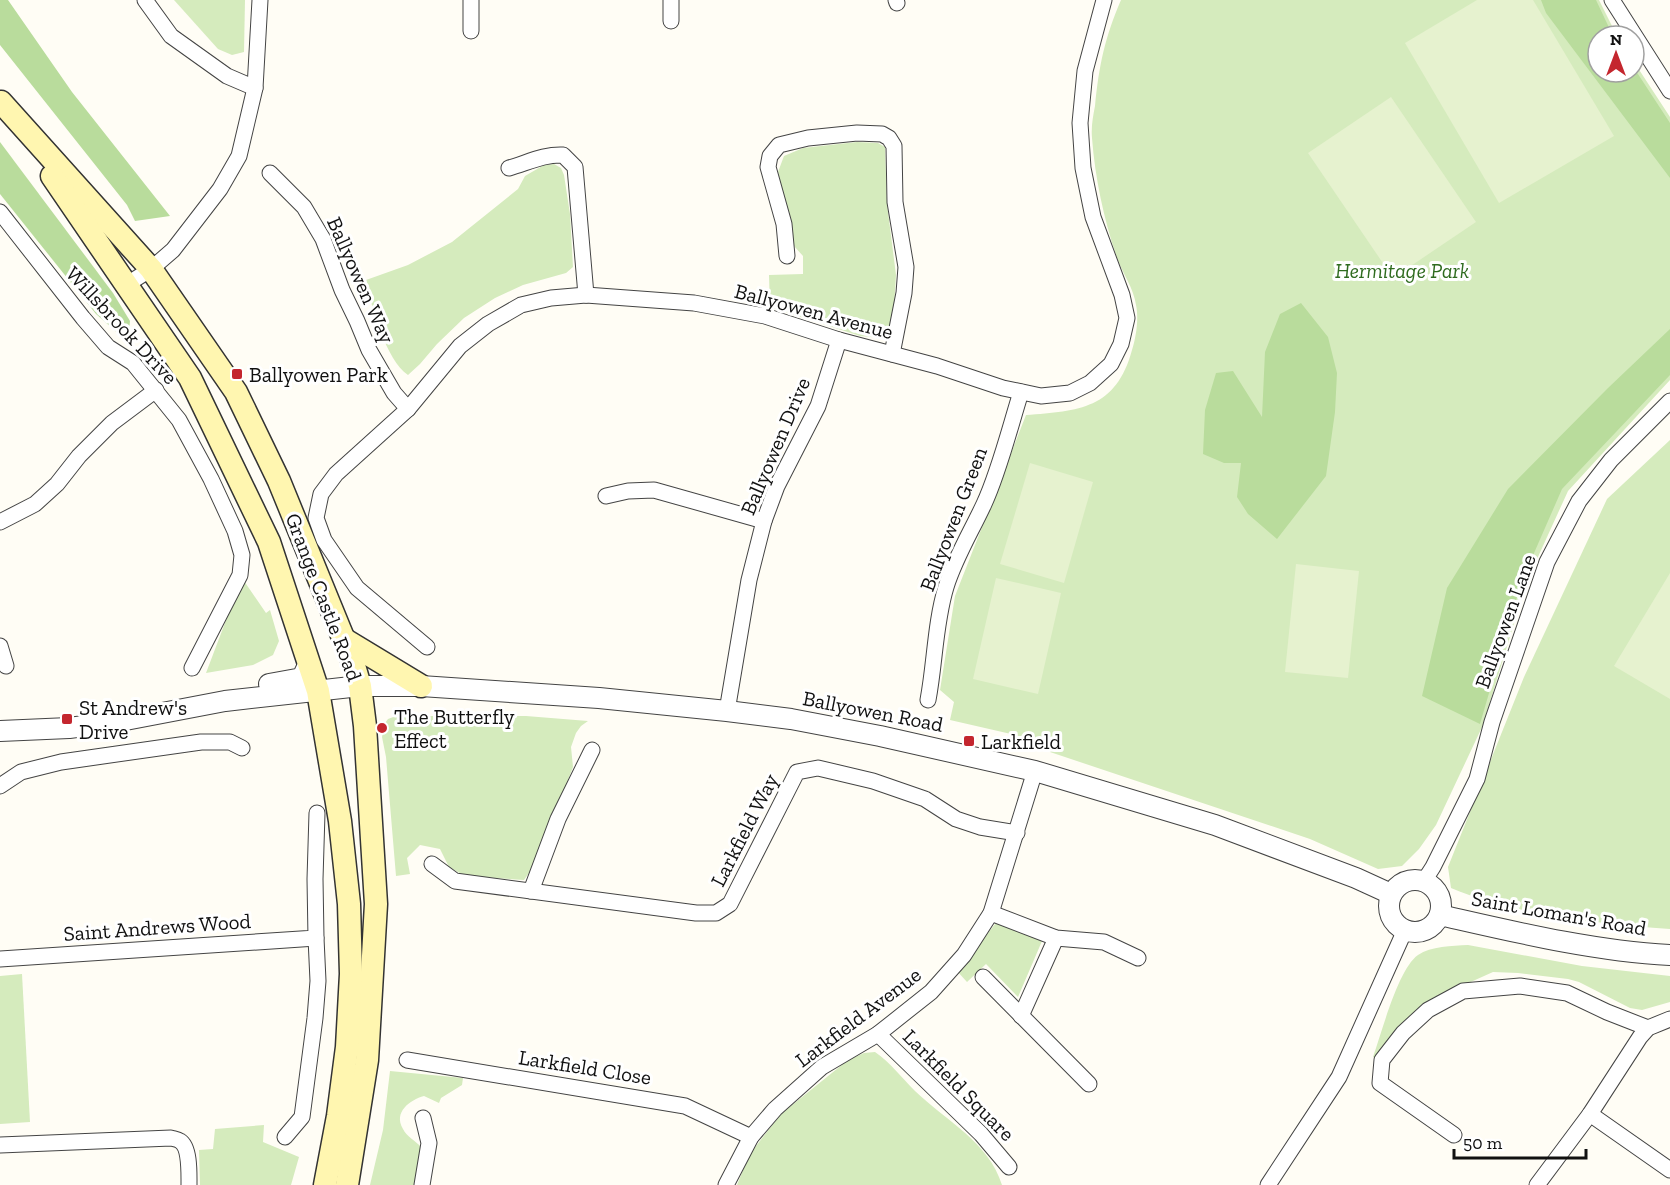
<svg xmlns="http://www.w3.org/2000/svg" width="1670" height="1185" font-family="'Zilla Slab',serif">
  <style>
    .green { fill: #d5ebbd }
    .forest { fill: #b9dc9c }
    .pitch { fill: #e6f2cf }
    .lines { fill: none; stroke-linecap: round; stroke-linejoin: round }
    .minor-casing { stroke: #444; stroke-width: 17 }
    .tertiary-casing { stroke: #444; stroke-width: 22 }
    .secondary-casing { stroke: #333; stroke-width: 25 }
    .minor { stroke: #fff; stroke-width: 15 }
    .tertiary { stroke: #fff; stroke-width: 20 }
    .secondary { stroke: #fff6b0; stroke-width: 22 }
    .poi-dot { fill: #c4262e; stroke: #fff; stroke-width: 2 }
    .labels { text-anchor: middle; dominant-baseline: central; stroke-width: 6; stroke-linejoin: round; paint-order: stroke }
    .park-label { font-size: 21px; font-style: italic; fill: #2f6b1f; stroke: #fff }
    .street-label { font-size: 21px; fill: #111; stroke: #fff }
    .poi-label { font-size: 21px; fill: #111; stroke: #fff; text-anchor: start }
  </style>
  <rect width="100%" height="100%" fill="#fffdf5"/>
  <!-- green -->
  <g class="green">
    <path d="M174 0H245L244 52 232 55 218 49Z"/>
    <path d="M1121 0H1599L1617 36H1598V72H1634V62L1670 117V380L1568 491 1527 581 1483 725 1436 825 1419 849 1402 866 1378 869 1310 839 1050 752 1011 734 950 720 954 702 940 690 955 596 1026 415C1079 411 1116 409 1132 350 1136 337 1139 319 1136 305 1134 289 1123 274 1117 258 1104 220 1095 178 1092 138 1091 127 1093 116 1095 106 1099 65 1105 37 1121 0Z"/>
    <path d="M857 142 878 143 885 147 887 204 896 275 893 325 881 338 860 336 770 307 769 275 803 274V256L794 246 778 172 784 156 803 148Z"/>
    <path d="M554 164 561 168 564 175 570 214 573 267 566 273 523 285 495 298 464 318 437 344 420 364 408 375C386 360 371 306 366 280L408 265 452 242 518 189 525 176 544 165Z"/>
    <path d="M1670 440V929C1601 924 1514 915 1451 888L1448 867 1524 677 1607 499Z"/>
    <path d="M242 578 266 613 270 610 279 641 273 655 253 665 206 673Z"/>
    <path d="M396 716H526L588 721 581 726 576 733 571 747 573 767 545 839 531 870 524 880 465 876 449 867 440 849 420 845 407 858 410 874 396 876 386 757 382 737 385 723 388 719Z"/>
    <path d="M996 923 1042 941 1018 997 986 964 967 982 957 971Z"/>
    <path d="M1468 945 1582 966 1670 976V1002L1642 1010 1630 1008 1579 982 1568 979 1518 973 1493 972 1435 998 1377 1058 1373 1057C1382 1032 1398 969 1418 955 1431 946 1452 946 1468 945Z"/>
    <path d="M22 974 30 1122 0 1124V976Z"/>
    <path d="M875 1052C891 1063 901 1077 915 1091 945 1120 989 1142 1002 1185H737L749 1155 781 1114 848 1060 864 1053Z"/>
    <path d="M390 1071 463 1078 462 1085 441 1098 439 1103 424 1096C410 1100 393 1112 403 1129 406 1136 416 1141 421 1147L416 1185H370L383 1130Z"/>
    <path d="M264 1125 263 1142 299 1157 291 1185H200L199 1150 213 1149 215 1129Z"/>
  </g>
  <!-- forest -->
  <g class="forest">
    <path d="M0 0H8L72 92 170 216 135 221 127 205 0 45Z"/>
    <path d="M1541 0H1596L1613 36H1598V72H1634V68L1670 123V178L1546 13Z"/>
    <path d="M0 142 113 293 130 321 128 342 96 314 0 194Z"/>
    <path d="M1301 303 1328 337 1337 373 1335 412 1326 476 1277 539 1248 514 1237 497 1241 463H1224L1203 454 1205 410 1216 373 1233 371 1262 417 1265 352 1280 314Z"/>
    <path d="M1670 329V375L1562 489 1521 583 1480 724 1422 696 1447 588 1508 489 1608 388Z"/>
  </g>
  <!-- pitch -->
  <g class="pitch">
    <path d="M1477 0H1533L1614 136 1499 203 1405 43Z"/>
    <path d="M1391 97 1476 222 1393 278 1308 153Z"/>
    <path d="M1030 463 1093 482 1064 583 1000 564Z"/>
    <path d="M1296 564 1359 571 1348 678 1285 672Z"/>
    <path d="M1670 573V699L1614 666Z"/>
    <path d="M996 578 1061 593 1038 694 973 679Z"/>
  </g>
  <g class="lines">
    <defs>
      <g id="minor">
        <path d="M145 0 171 36 227 76 255 88"/>
        <path d="M471 0V31"/>
        <path d="M671 0V21"/>
        <path d="M896 0 897 3"/>
        <path d="M1612 0 1670 91"/>
        <path d="M509 168C527 163 544 154 563 155L575 167 586 295"/>
        <path d="M270 173 304 207 323 239 342 290 357 321 369 350 394 393 408 409"/>
        <path d="M0 212 83 318 108 347 133 363 179 420 211 479 235 531 242 555 240 575 192 668"/>
        <path d="M787 256 784 224 768 167 770 156 779 145 808 138 857 133 882 134 889 138 894 146 895 202 906 267 904 293 892 354"/>
        <path d="M126 285 151 269 173 250 220 189 239 156 255 88 260 0"/>
        <path d="M606 496 628 491 654 490 764 521"/>
        <path d="M0 522 35 504 57 484 79 456 112 423 156 390"/>
        <path d="M0 646 6 666"/>
        <path d="M427 647 357 588 324 540 316 518 321 494 336 474 408 409 460 346 488 324 521 305 551 298 586 295 694 303 765 316 839 340 937 366 1003 388 1041 396 1070 393 1090 383 1111 364 1121 344 1127 318 1122 295 1093 217 1083 168 1080 123 1085 71 1104 0"/>
        <path d="M928 700C935 663 935 623 946 587 955 558 971 532 984 504 999 472 1010 427 1021 392"/>
        <path d="M727 711 749 580 764 521 777 486 818 406 839 340"/>
        <path d="M0 786 21 772 61 762 201 742H230L242 748"/>
        <path d="M432 864 455 881 696 913H716L730 904 797 772 818 768 873 781 925 799 956 819 980 827 1017 833"/>
        <path d="M1424 881 1433 867 1477 779 1492 722 1547 562 1579 501 1611 460 1670 401"/>
        <path d="M531 891 558 819 592 750"/>
        <path d="M991 913 1056 938 1104 942 1138 958"/>
        <path d="M0 959 316 938 315 879 317 813"/>
        <path d="M983 977 1089 1084"/>
        <path d="M1021 1016 1056 938"/>
        <path d="M878 1034 981 1134 1009 1167"/>
        <path d="M407 1060 685 1106 751 1137"/>
        <path d="M1590 1114 1670 1170"/>
        <path d="M1454 1135 1380 1083 1382 1060 1403 1033 1428 1010 1463 991 1520 986 1567 993 1607 1012 1648 1028"/>
        <path d="M285 1137 302 1117 315 1018 318 981 316 938"/>
        <path d="M0 1145 171 1138C174 1139 177 1139 180 1141 190 1147 189 1174 189 1185"/>
        <path d="M422 1185 429 1143 423 1118"/>
        <path d="M726 1185 751 1137 775 1109 822 1067 878 1034 931 992 964 955 991 913 1035 771"/>
        <path d="M1268 1185 1339 1077 1405 930"/>
        <path d="M1537 1185 1590 1114 1640 1037 1648 1028 1670 1019"/>
      </g>
      <g id="tertiary">
        <path d="M269 684 302 678 309 663"/>
        <path d="M0 731 69 728 115 722 225 701 360 686H421L599 698 727 711 791 719 880 736 1035 771 1215 825 1356 878 1391 894"/>
        <circle cx="1415" cy="906" r="26"/>
        <path d="M1440 915C1515 932 1593 951 1670 955"/>
      </g>
      <g id="secondary">
        <path d="M1 102 151 269 236 392 279 481 353 662 360 686 365 726 376 904 367 1060 347 1185"/>
        <path d="M52 176 190 378 269 542 318 691 340 821 349 904 351 974 347 1047 338 1116 325 1185"/>
        <path d="M345 640 421 686"/>
      </g>
    </defs>
    <!-- minor casing -->
    <use href="#minor" class="minor-casing"/>
    <!-- tertiary casing -->
    <use href="#tertiary" class="tertiary-casing"/>
    <!-- secondary casing -->
    <use href="#secondary" class="secondary-casing"/>
    <!-- minor -->
    <use href="#minor" class="minor"/>
    <!-- tertiary -->
    <use href="#tertiary" class="tertiary"/>
    <!-- secondary -->
    <use href="#secondary" class="secondary"/>
  </g>
  <!-- markers -->
  <g class="poi-dot">
    <rect x="231" y="368" width="12" height="12" rx="3"/>
    <rect x="61" y="713" width="12" height="12" rx="3"/>
    <circle cx="382" cy="728" r="6"/>
    <rect x="963" y="735" width="12" height="12" rx="3"/>
  </g>
  <g class="labels">
    <!-- park labels -->
    <g class="park-label">
      <text x="1402" y="270">Hermitage Park</text>
    </g>
    <!-- street labels -->
    <g class="street-label">
      <text transform="translate(361 280) rotate(66)">Ballyowen Way</text>
      <text transform="translate(814 311) rotate(15)">Ballyowen Avenue</text>
      <text transform="translate(122 325) rotate(47)">Willsbrook Drive</text>
      <text transform="translate(775 446) rotate(-67)">Ballyowen Drive</text>
      <text transform="translate(953 519) rotate(-69)">Ballyowen Green</text>
      <text transform="translate(324 597) rotate(69)">Grange Castle Road</text>
      <text transform="translate(1505 621) rotate(-70)">Ballyowen Lane</text>
      <text transform="translate(873 711) rotate(11)">Ballyowen Road</text>
      <text transform="translate(744 830) rotate(-63)">Larkfield Way</text>
      <text transform="translate(1559 913) rotate(10)">Saint Loman's Road</text>
      <text transform="translate(157 927) rotate(-4)">Saint Andrews Wood</text>
      <text transform="translate(858 1017) rotate(-37)">Larkfield Avenue</text>
      <text transform="translate(585 1067) rotate(9)">Larkfield Close</text>
      <text transform="translate(959 1085) rotate(45)">Larkfield Square</text>
    </g>
    <!-- poi labels -->
    <g class="poi-label">
      <text x="249" y="374">Ballyowen Park</text>
      <text x="79" y="707">St Andrew's<tspan x="79" dy="24">Drive</tspan></text>
      <text x="394" y="716">The Butterfly<tspan x="394" dy="24">Effect</tspan></text>
      <text x="981" y="741">Larkfield</text>
    </g>
  </g>
  <!-- north arrow -->
  <g transform="translate(1616 54)"><circle r="28" fill="#ffffff" stroke="#a0a0a0" stroke-width="1.5"/>
  <path d="M0-4.5L10 22L0 15L-10 22Z" fill="#c4262e"/>
  <text y="-9" font-size="16" font-weight="bold" text-anchor="middle" fill="#111111">N</text>
  </g>
  <!-- scale -->
  <path d="M1454 1149v9h132v-9" fill="none" stroke="#111111" stroke-width="3"/>
  <text x="1463" y="1149" font-size="18" fill="#111111" stroke="#ffffff" stroke-width="4.5" paint-order="stroke">50 m</text>
</svg>
